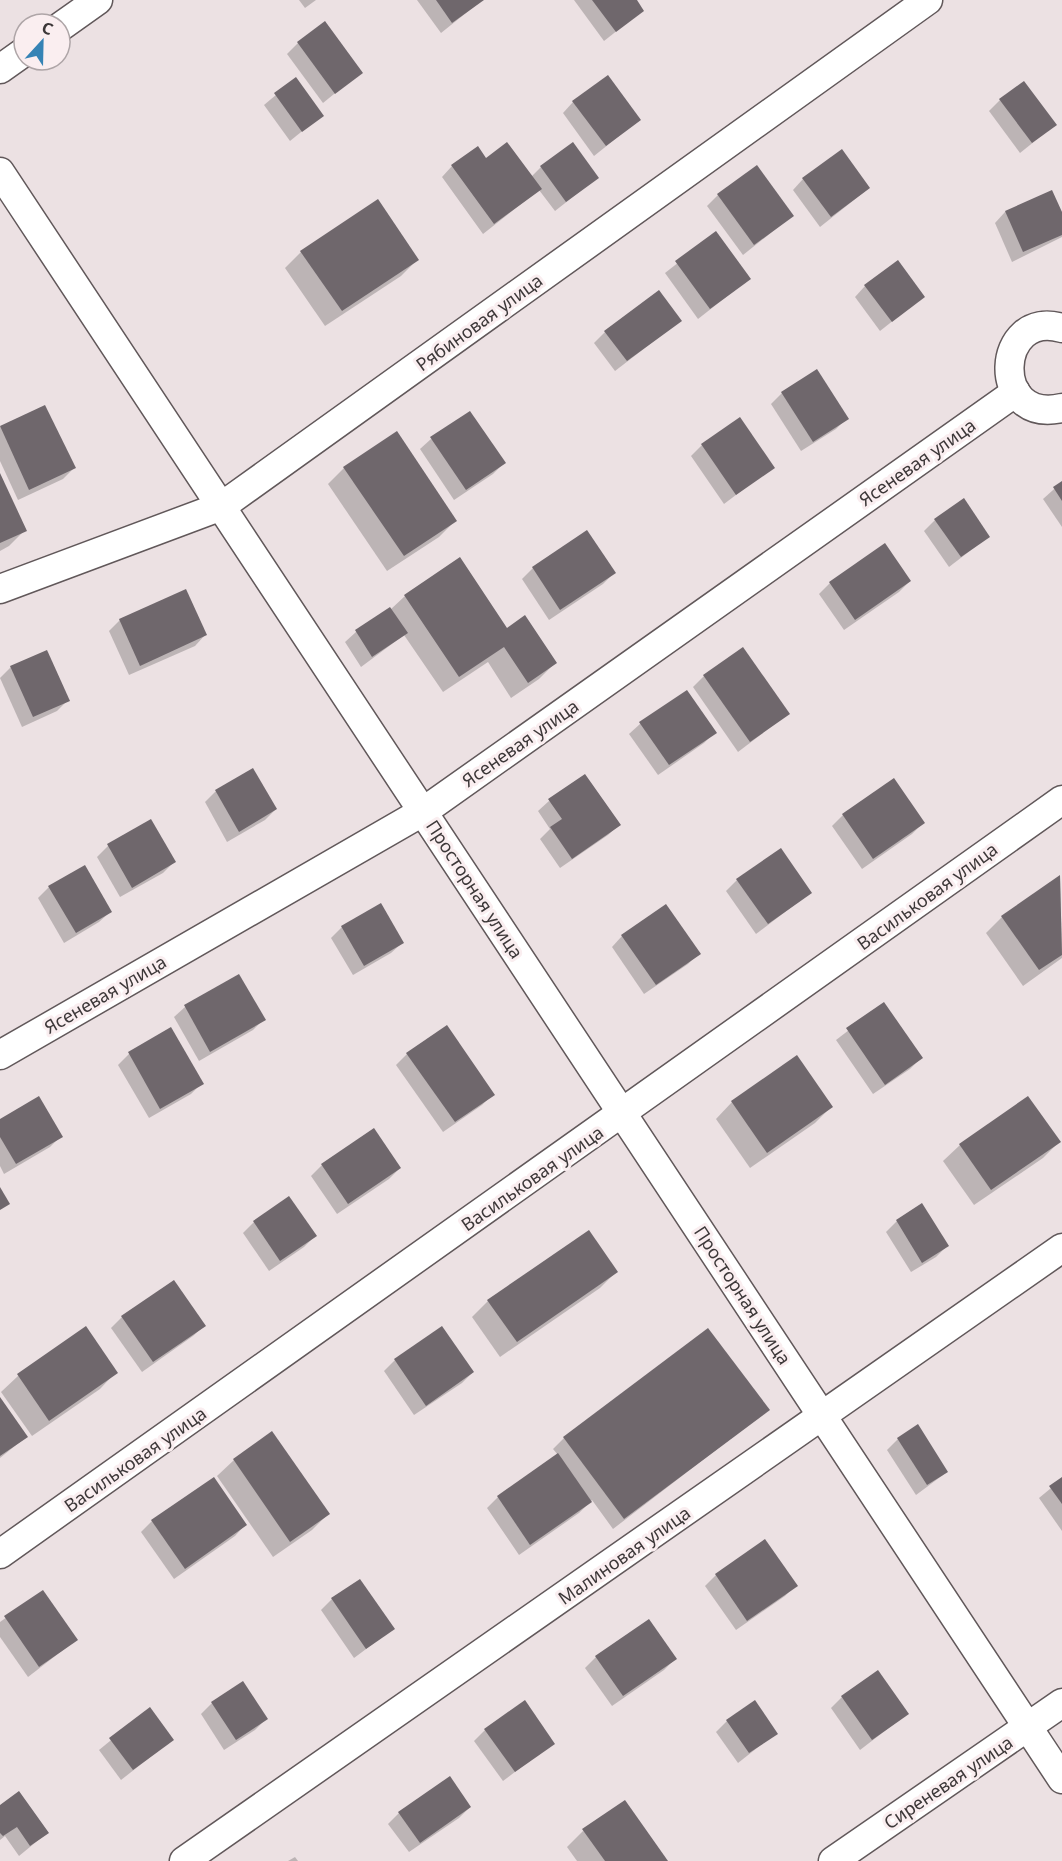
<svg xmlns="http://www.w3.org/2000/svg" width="1062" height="1861" font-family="'Noto Sans',sans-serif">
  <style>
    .shadow { fill: #0003 }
    .building { fill: #6f676c }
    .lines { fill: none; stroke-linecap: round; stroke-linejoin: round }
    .minor-casing { stroke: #61585a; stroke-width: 31 }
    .minor { stroke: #fff; stroke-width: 28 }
    .labels { text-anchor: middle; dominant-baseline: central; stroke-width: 6; stroke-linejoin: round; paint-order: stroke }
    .street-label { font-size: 18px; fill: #3d3839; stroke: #faeef0 }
  </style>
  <rect width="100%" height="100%" fill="#ece1e3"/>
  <!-- shadow -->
  <g class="shadow">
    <path d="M299 0H316L305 8Z"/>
    <path d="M417 0H480L481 1 441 33Z"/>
    <path d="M574 0H635L642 11 604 41Z"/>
    <path d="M298 43 361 72 323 103 287 54Z"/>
    <path d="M295 79 322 115 290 141 264 105Z"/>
    <path d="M1000 100 1055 125 1020 153 989 111Z"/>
    <path d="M573 102 639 120 594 156 563 113Z"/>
    <path d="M486 160 531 177 541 167 597 178 555 211 539 190 483 234 442 177 452 166Z"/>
    <path d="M803 179 869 188 820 227 793 190Z"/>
    <path d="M718 195 792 216 743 255 707 206Z"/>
    <path d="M1005 212 1062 216V237L1012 262 995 223Z"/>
    <path d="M716 233 749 279 698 319 665 273Z"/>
    <path d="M301 252 417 260 401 276 325 326 285 268Z"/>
    <path d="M865 286 923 297 880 331 855 297Z"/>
    <path d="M680 321 615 371 594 343 605 332Z"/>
    <path d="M782 393 847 418 836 429 801 451 771 404Z"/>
    <path d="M44 407 74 468 63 479 18 500 0 461V427Z"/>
    <path d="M431 439 504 463 493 474 454 500 420 449Z"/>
    <path d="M702 445 773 467 724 504 691 456Z"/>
    <path d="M344 468 455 521 439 537 387 571 328 484Z"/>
    <path d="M0 477 25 530 9 546 0 551Z"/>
    <path d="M1062 482V527L1043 499Z"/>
    <path d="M935 520 988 537 949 567 924 531Z"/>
    <path d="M586 532 614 573 603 584 549 620 522 579 533 568Z"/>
    <path d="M884 545 910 581 899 592 844 630 819 594 830 583Z"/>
    <path d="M405 596 506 630 556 662 539 679 511 698 488 662 443 692 404 635 361 667 345 642 356 632 390 610Z"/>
    <path d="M120 620 205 635 195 646 129 675 109 631Z"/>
    <path d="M11 667 68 700 57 711 22 727 0 678Z"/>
    <path d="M704 676 788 714 738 752 693 687Z"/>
    <path d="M686 692 715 732 704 743 658 775 629 734 640 724Z"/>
    <path d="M253 770 276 809 265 820 227 842 205 802 215 792Z"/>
    <path d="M549 801 619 825 608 835 560 868 540 839 550 829 538 811Z"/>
    <path d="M843 815 923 823 912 834 862 869 832 826Z"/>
    <path d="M151 821 174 862 163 873 120 897 97 857 108 846Z"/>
    <path d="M1060 877 1062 958 1023 986 986 933 1002 917Z"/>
    <path d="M737 880 810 893 756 934 726 891Z"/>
    <path d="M49 887 110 912 99 922 64 943 38 898Z"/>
    <path d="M380 905 402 943 391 953 353 975 331 938 342 927Z"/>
    <path d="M622 936 699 953 688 964 644 994 612 947Z"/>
    <path d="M239 976 264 1019 253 1030 199 1061 174 1017 185 1007Z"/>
    <path d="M883 1004 921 1058 910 1069 873 1094 836 1040Z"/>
    <path d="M171 1029 202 1083 191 1094 149 1118 118 1065 129 1054Z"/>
    <path d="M407 1054 493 1094 482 1105 443 1132 396 1065Z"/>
    <path d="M797 1057 831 1107 815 1123 750 1168 716 1119 732 1102Z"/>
    <path d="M1028 1098 1059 1142 1043 1158 974 1205 943 1161 960 1145Z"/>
    <path d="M0 1120 61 1136 50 1147 4 1174 0 1166Z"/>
    <path d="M374 1130 400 1168 389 1179 337 1214 311 1176 322 1165Z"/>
    <path d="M922 1205 947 1246 936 1257 911 1272 886 1232 897 1221Z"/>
    <path d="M254 1222 315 1236 304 1247 269 1271 243 1233Z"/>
    <path d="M616 1272 600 1288 500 1357 472 1317 488 1301Z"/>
    <path d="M122 1317 204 1326 193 1336 142 1372 111 1328Z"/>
    <path d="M442 1328 473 1372 462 1383 414 1415 384 1371 395 1360Z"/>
    <path d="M85 1329 116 1372 100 1389 32 1436 1 1392 18 1376Z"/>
    <path d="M707 1330 768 1410 613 1529 592 1500 579 1513 519 1555 487 1508 498 1497 558 1455 553 1449 564 1438Z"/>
    <path d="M0 1399 26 1437 0 1458Z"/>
    <path d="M272 1433 328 1514 312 1530 273 1557 217 1476 234 1460Z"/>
    <path d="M898 1439 947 1472 916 1495 887 1450Z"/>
    <path d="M213 1479 245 1525 235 1536 174 1579 141 1532 152 1521Z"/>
    <path d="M1062 1479V1531L1039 1498Z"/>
    <path d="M716 1575 796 1585 785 1596 736 1630 705 1586Z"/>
    <path d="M42 1592 76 1640 28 1677 0 1637V1622Z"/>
    <path d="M332 1599 393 1629 354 1658 321 1610Z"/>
    <path d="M596 1657 675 1659 664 1670 612 1706 585 1668Z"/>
    <path d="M842 1697 907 1714 860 1750 831 1708Z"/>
    <path d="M212 1703 266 1719 255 1730 224 1750 201 1714Z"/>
    <path d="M149 1709 172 1740 121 1780 99 1750Z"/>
    <path d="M727 1721 776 1733 738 1763 716 1732Z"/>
    <path d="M485 1730 553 1743 503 1781 474 1741Z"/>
    <path d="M0 1806 47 1833 19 1856 5 1836 0 1840Z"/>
    <path d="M470 1807 459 1818 409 1852 388 1824 399 1813Z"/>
    <path d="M583 1831 666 1861H577L567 1847Z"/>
    <path d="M295 1857 298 1861H288Z"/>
  </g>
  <!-- building -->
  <g class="building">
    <path d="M436 0H484L452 23Z"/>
    <path d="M592 0H637L644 11 616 32Z"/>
    <path d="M325 21 363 73 335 94 297 42Z"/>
    <path d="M608 75 641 120 606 146 572 101Z"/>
    <path d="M296 77 324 116 302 132 274 93Z"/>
    <path d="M1024 81 1057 125 1032 143 999 99Z"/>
    <path d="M507 142 542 189 494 224 451 165 478 146 486 158Z"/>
    <path d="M573 142 599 178 566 202 540 166Z"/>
    <path d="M842 149 870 188 831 217 802 178Z"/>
    <path d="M757 165 794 216 754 245 717 194Z"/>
    <path d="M1052 190 1062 212V235L1023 252 1005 211Z"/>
    <path d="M378 199 419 260 342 311 300 251Z"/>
    <path d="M716 231 751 279 710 309 675 261Z"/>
    <path d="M898 260 925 297 892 322 864 285Z"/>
    <path d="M659 290 682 321 627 361 604 331Z"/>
    <path d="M817 369 849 419 813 442 781 392Z"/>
    <path d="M45 405 76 468 29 490 0 426Z"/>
    <path d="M470 411 506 463 466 490 430 437Z"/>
    <path d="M740 417 775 468 736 495 701 444Z"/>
    <path d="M397 431 457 521 404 556 343 467Z"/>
    <path d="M0 473 27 531 0 543Z"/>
    <path d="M1062 481V501L1053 487Z"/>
    <path d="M964 498 990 537 961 557 934 519Z"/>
    <path d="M587 530 616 573 560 610 532 567Z"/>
    <path d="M885 543 911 581 855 620 829 582Z"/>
    <path d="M460 557 507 628 525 615 557 663 528 683 504 647 459 677 404 595Z"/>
    <path d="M186 589 207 635 140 666 119 619Z"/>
    <path d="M390 607 408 633 372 657 355 630Z"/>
    <path d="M743 647 790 714 750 742 703 675Z"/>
    <path d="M47 650 70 701 33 717 10 666Z"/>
    <path d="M687 690 717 733 669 765 639 722Z"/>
    <path d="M253 768 277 809 239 832 215 790Z"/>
    <path d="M585 774 621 825 572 859 550 827 562 819 548 799Z"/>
    <path d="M894 778 925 823 873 859 842 814Z"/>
    <path d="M151 819 176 862 132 888 107 844Z"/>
    <path d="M781 848 812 893 768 924 736 879Z"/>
    <path d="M85 865 112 912 76 933 48 886Z"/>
    <path d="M1060 875 1062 955 1039 970 1001 916Z"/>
    <path d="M381 903 404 943 364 966 341 926Z"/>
    <path d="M666 904 701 954 656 985 621 935Z"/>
    <path d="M239 974 266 1020 210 1052 184 1005Z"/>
    <path d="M884 1002 923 1058 885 1085 846 1028Z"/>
    <path d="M447 1025 495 1095 455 1122 406 1053Z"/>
    <path d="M171 1027 204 1084 160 1109 128 1052Z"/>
    <path d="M797 1055 833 1107 767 1153 731 1101Z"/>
    <path d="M39 1096 63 1137 16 1164 0 1137V1119Z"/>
    <path d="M1028 1096 1061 1142 991 1190 959 1144Z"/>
    <path d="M374 1128 401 1168 348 1204 321 1164Z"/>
    <path d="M0 1187 10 1204 0 1210Z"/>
    <path d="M289 1196 317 1236 280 1261 253 1221Z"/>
    <path d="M922 1203 949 1246 922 1263 896 1220Z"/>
    <path d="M589 1230 618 1272 517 1342 487 1300Z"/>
    <path d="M174 1280 206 1326 153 1362 121 1316Z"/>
    <path d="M86 1326 118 1373 49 1421 17 1374Z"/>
    <path d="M442 1326 474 1372 426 1406 394 1359Z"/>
    <path d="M708 1328 770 1410 624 1519 563 1437Z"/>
    <path d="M0 1397 28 1437 0 1456Z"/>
    <path d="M918 1424 948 1472 927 1485 897 1438Z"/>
    <path d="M272 1431 330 1514 290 1542 233 1459Z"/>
    <path d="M558 1453 592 1502 530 1545 497 1496Z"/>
    <path d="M214 1477 247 1525 185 1569 151 1520Z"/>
    <path d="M1062 1477V1504L1049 1486Z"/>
    <path d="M765 1539 798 1586 747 1621 715 1574Z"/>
    <path d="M360 1579 395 1629 366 1649 331 1598Z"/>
    <path d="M43 1590 78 1640 39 1667 4 1616Z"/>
    <path d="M649 1619 677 1659 623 1696 595 1656Z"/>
    <path d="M878 1670 909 1714 872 1740 841 1696Z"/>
    <path d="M243 1681 268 1719 236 1740 211 1702Z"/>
    <path d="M525 1700 555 1744 515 1772 484 1729Z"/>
    <path d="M755 1700 778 1734 749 1753 726 1720Z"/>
    <path d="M150 1707 174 1740 133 1770 109 1738Z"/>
    <path d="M450 1776 471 1807 420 1843 398 1812Z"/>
    <path d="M19 1791 49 1833 30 1846 17 1827 3 1836 0 1833V1805Z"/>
    <path d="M625 1800 668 1861H605L582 1829Z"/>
  </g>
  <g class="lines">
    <defs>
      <g id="minor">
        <path d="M60 27 98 0"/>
        <path d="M0 69 24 52"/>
        <path d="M0 172 1062 1779"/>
        <path d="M1062 328C995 308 989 425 1062 408"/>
        <path d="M0 589 222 506 928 0"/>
        <path d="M0 1055 424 811 1016 392"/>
        <path d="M0 1554 1062 800"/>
        <path d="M184 1861 1062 1248"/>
        <path d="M833 1861 1062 1703"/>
      </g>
    </defs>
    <!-- minor casing -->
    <use href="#minor" class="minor-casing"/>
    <!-- minor -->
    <use href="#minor" class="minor"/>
  </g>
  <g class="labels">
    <!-- street labels -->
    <g class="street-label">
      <text transform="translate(479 322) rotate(-36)">Рябиновая улица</text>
      <text transform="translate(917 462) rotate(-35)">Ясеневая улица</text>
      <text transform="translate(520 743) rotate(-35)">Ясеневая улица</text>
      <text transform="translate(475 889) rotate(57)">Просторная улица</text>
      <text transform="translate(927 896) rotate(-36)">Васильковая улица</text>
      <text transform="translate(105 994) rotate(-30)">Ясеневая улица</text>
      <text transform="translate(532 1178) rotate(-35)">Васильковая улица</text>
      <text transform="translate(743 1295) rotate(57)">Просторная улица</text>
      <text transform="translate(135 1459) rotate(-35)">Васильковая улица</text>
      <text transform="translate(624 1555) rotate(-35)">Малиновая улица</text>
      <text transform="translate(948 1782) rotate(-34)">Сиреневая улица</text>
    </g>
  </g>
  <!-- north arrow -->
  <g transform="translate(42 42) rotate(22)"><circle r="28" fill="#faeef0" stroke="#aea5a7" stroke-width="1.5"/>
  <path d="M0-4.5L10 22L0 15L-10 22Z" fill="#3583b5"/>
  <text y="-9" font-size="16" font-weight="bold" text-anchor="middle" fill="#3d3839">С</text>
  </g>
</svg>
